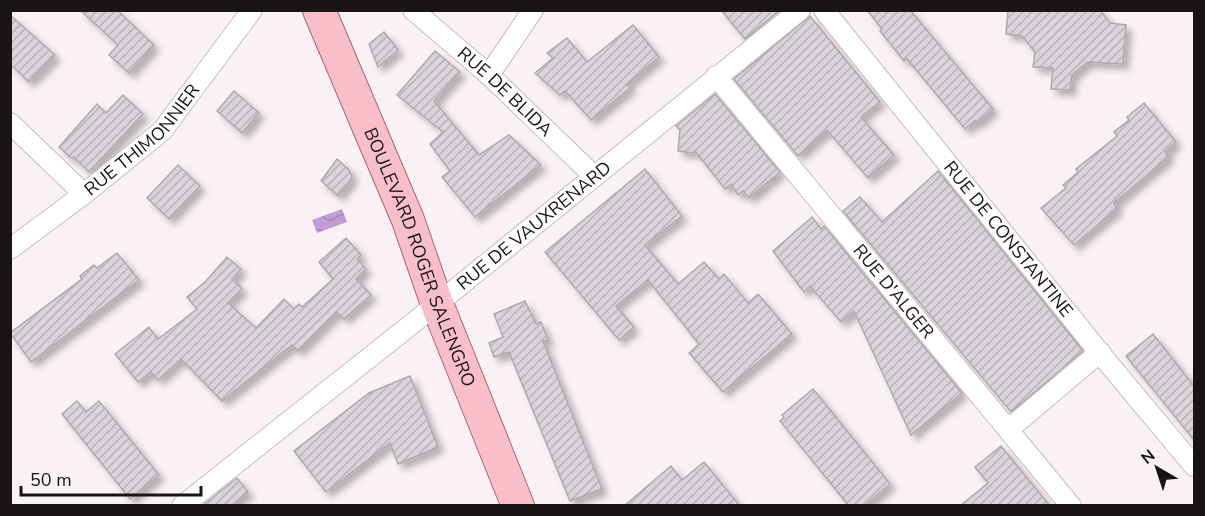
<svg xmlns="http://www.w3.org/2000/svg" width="1205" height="516" font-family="'Nunito Sans',sans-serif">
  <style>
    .water { fill: url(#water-waves) }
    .building { fill: url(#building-hatch); stroke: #afa8ae; stroke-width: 1.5; filter: url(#shadow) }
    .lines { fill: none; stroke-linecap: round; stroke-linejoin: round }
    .minor-casing { stroke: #c8bec2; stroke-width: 22 }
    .primary-casing { stroke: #a76774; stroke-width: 34 }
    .minor { stroke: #fff; stroke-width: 20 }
    .primary { stroke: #f8beca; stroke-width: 32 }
    .labels { text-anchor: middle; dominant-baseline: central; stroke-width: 6; stroke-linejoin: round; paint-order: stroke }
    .street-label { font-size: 18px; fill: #181416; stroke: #faf1f5 }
  </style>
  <defs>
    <pattern id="water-waves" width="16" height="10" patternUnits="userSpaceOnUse" patternTransform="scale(1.5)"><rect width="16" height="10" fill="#c09ed5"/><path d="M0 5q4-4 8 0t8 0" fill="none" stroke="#a487b6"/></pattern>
    <pattern id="building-hatch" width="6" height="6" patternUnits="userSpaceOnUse" patternTransform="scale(1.5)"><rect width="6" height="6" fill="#d9d2d8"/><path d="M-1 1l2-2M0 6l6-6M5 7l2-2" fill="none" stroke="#bab3b9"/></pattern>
    <filter id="shadow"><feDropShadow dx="5.5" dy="5.5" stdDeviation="3" flood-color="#0004"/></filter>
  </defs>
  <rect width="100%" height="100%" fill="#faf1f5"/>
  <!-- water -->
  <path class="water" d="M342 209 347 222 317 233 312 220Z"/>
  <!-- building -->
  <g class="building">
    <path d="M80 10H117L154 45 129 73 109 55 118 45Z"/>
    <path d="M721 10H780L745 39Z"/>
    <path d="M867 10H910L993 109 977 123 975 121 965 129 907 59 904 61 880 31 882 29Z"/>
    <path d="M1008 10H1100L1110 23 1126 25 1123 64 1088 62 1072 75 1070 90 1051 89 1053 68 1033 67 1035 52 1022 36 1006 34Z"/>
    <path d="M10 15 55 55 29 82 10 64Z"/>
    <path d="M810 16 880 102 861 117 894 155 868 178 827 130 798 156 734 79Z"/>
    <path d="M633 25 659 57 627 84 630 88 591 120 565 91 560 95 535 73 553 58 547 53 567 38 587 62Z"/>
    <path d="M384 32 398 50 378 67 369 44Z"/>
    <path d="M435 51 460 72 434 101 479 155 509 135 541 165 475 217 442 177 450 171 430 144 443 132 397 95Z"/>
    <path d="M234 91 259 113 242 133 217 111Z"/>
    <path d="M715 94 780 172 749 198 743 191 738 195 731 184 725 189 695 151 693 153 678 151 680 130 676 126Z"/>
    <path d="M123 95 143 114 89 172 74 157 71 158 59 147 97 104 106 113Z"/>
    <path d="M1144 103 1176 142 1165 152 1169 157 1114 203 1117 209 1074 245 1041 208 1066 188 1063 185 1078 172 1076 169 1117 136 1114 132 1129 120 1127 117Z"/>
    <path d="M337 159 349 170 352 178 338 196 321 181Z"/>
    <path d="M178 165 200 186 169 219 147 198Z"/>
    <path d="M645 169 682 216 645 245 678 284 704 262 719 279 724 274 748 303 758 294 792 334 723 392 689 353 699 344 648 280 616 306 634 327 619 340 545 252Z"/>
    <path d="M938 171 1083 351 1011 412 843 211 860 197 882 222Z"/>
    <path d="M812 217 821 229 824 226 962 393 911 435 854 311 841 322 810 286 804 292 773 251Z"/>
    <path d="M346 238 361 255 357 259 366 269 356 279 371 295 344 319 337 312 298 351 292 345 222 401 181 359 158 380 151 372 138 382 115 354 149 327 158 339 197 309 187 297 205 282 227 257 241 269 232 279 242 289 228 303 256 328 284 299 294 309 299 304 302 307 333 279 319 262Z"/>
    <path d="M117 253 139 280 31 362 10 333 82 279 80 276 94 265 97 268Z"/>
    <path d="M525 301 536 324 541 322 548 340 543 341 602 489 570 501 509 352 494 357 489 343 503 337 494 314Z"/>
    <path d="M1153 334 1194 386V440L1126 356Z"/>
    <path d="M410 376 438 447 398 464 390 443 326 492 294 451 369 393Z"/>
    <path d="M813 389 890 484 864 506H849L780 421 784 418 782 415Z"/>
    <path d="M77 401 86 412 99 401 159 475 130 499 62 414Z"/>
    <path d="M1001 446 1014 462 1050 506H960L988 483 975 467Z"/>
    <path d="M704 462 740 506H624L671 466 682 480Z"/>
    <path d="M237 478 248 492 231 506H202Z"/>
  </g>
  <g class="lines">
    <defs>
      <g id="minor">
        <path id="s1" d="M413 10 489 75 594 176"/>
        <path id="s2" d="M824 10 1108 363 1194 466"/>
        <path d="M489 75 533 10"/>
        <path id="s3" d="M716 76 1071 506"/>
        <path d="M10 123 84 194"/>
        <path id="s4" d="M10 249 84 194 162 131 252 10"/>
        <path d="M1009 429 1100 352"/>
        <path id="s5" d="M182 506 437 304 800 10"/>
      </g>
      <g id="primary">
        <path id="s6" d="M319 10 408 220 437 304 518 506"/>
      </g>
    </defs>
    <!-- minor casing -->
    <use href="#minor" class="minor-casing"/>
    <!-- primary casing -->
    <use href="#primary" class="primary-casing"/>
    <!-- minor -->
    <use href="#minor" class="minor"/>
    <!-- primary -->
    <use href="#primary" class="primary"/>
  </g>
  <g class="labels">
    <!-- street labels -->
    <g class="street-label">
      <text stroke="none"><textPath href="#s1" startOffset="123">RUE DE BLIDA</textPath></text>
      <text stroke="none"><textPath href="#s4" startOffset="172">RUE THIMONNIER</textPath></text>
      <text stroke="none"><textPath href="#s5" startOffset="450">RUE DE VAUXRENARD</textPath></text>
      <text stroke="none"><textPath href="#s2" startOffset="294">RUE DE CONSTANTINE</textPath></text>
      <text stroke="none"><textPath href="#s6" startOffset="267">BOULEVARD ROGER SALENGRO</textPath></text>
      <text stroke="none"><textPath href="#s3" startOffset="279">RUE D'ALGER</textPath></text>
    </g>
  </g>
  <!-- border -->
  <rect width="1205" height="516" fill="none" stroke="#181416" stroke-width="24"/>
  <!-- north arrow -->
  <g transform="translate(1157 468) rotate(321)" stroke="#faf1f5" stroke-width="4.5" paint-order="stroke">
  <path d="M0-4.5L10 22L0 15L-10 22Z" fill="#181416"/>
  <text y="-9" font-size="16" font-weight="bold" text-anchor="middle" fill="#181416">N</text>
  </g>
  <!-- scale -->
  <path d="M21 486v9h180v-9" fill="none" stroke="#181416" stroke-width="3"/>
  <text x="30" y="486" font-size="18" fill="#181416" stroke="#faf1f5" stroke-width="4.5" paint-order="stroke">50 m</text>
</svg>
